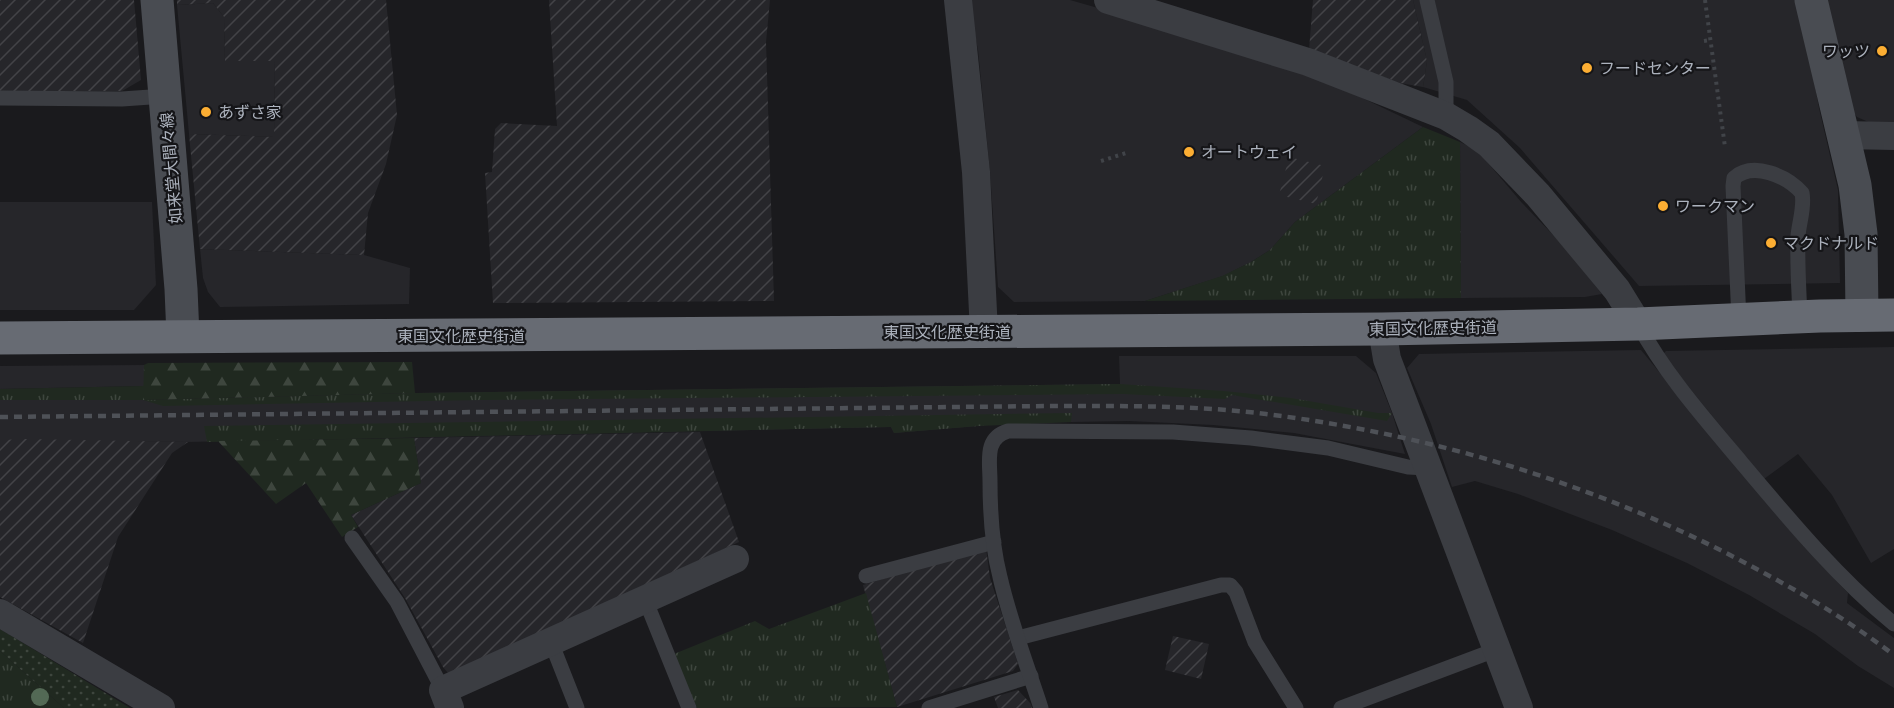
<svg xmlns="http://www.w3.org/2000/svg" width="1894" height="708" font-family="'PT Sans','Noto Sans JP',sans-serif">
  <style>
    .built { fill: #26262a }
    .industrial { fill: url(#industrial-furrows) }
    .grass { fill: url(#grass-tufts) }
    .forest { fill: url(#forest-firs) }
    .park { fill: url(#park-dots) }
    .lines { fill: none; stroke-linecap: round; stroke-linejoin: round }
    .path { stroke: #414449; stroke-width: 4; stroke-dasharray: 3 4.5; stroke-linecap: butt }
    .lane { stroke: #3b3d42; stroke-width: 15 }
    .street { stroke: #3b3d42; stroke-width: 28 }
    .secondary { stroke: #494c52; stroke-width: 33 }
    .highway { stroke: #676b73; stroke-width: 33 }
    .rail { stroke: #4e5157; stroke-width: 4.5; stroke-dasharray: 8 6; stroke-linecap: butt }
    .tree { fill: #536955 }
    .poi-dot { fill: #fcae33; stroke: #151518; stroke-width: 2 }
    .labels { text-anchor: middle; dominant-baseline: central; stroke-width: 4.5; stroke-linejoin: round; paint-order: stroke }
    .poi-label { font-size: 16px; fill: #acb2bd; stroke: #151518; text-anchor: start }
    .street-label { font-size: 16px; fill: #acb2bd; stroke: #151518 }
  </style>
  <defs>
    <pattern id="industrial-furrows" width="10" height="10" patternUnits="userSpaceOnUse" patternTransform="scale(1.5)"><rect width="10" height="10" fill="#26262a"/><path d="M-1 1l2-2M0 10L10 0M9 11l2-2" fill="none" stroke="#434347"/></pattern>
    <pattern id="grass-tufts" width="24" height="20" patternUnits="userSpaceOnUse" patternTransform="scale(1.5)"><rect width="24" height="20" fill="#202920"/><path d="M3 7l-1-3M5 7V3M7 7l1-3M15 17l-1-3M17 17v-4M19 17l1-3" fill="none" stroke="#3e463e"/></pattern>
    <pattern id="forest-firs" width="22" height="20" patternUnits="userSpaceOnUse" patternTransform="scale(1.5)"><rect width="22" height="20" fill="#202920"/><path d="M5 1l3.5 6h-7zM16 11l3.5 6h-7z" fill="#3e463e"/></pattern>
    <pattern id="park-dots" width="8" height="8" patternUnits="userSpaceOnUse" patternTransform="scale(1.5)"><rect width="8" height="8" fill="#202920"/><path d="M2 2h.1M6 6h.1" fill="none" stroke="#3e463e" stroke-width="1.8" stroke-linecap="round"/></pattern>
  </defs>
  <rect width="100%" height="100%" fill="#1a1a1d"/>
  <!-- built -->
  <g class="built">
    <path d="M968 0H1070L1189 34 1306 71 1423 127 1295 222 1270 250 1251 262 1223 276 1145 301 1014 302 998 287 990 172 978 50Z"/>
    <path d="M1413 0H1799L1819 108 1838 190 1840 283 1639 286 1520 148 1467 100 1423 87 1427 61Z"/>
    <path d="M1827 0H1894V125L1873 124 1857 117 1851 109Z"/>
    <path d="M213 3 224 17 225 61 275 60 274 137 189 134 177 5Z"/>
    <path d="M1460 142 1477 150 1522 203 1563 245 1602 294 1585 297 1461 298Z"/>
    <path d="M0 202H152L156 285 134 310H0Z"/>
    <path d="M200 249 364 255 410 268 409 304 220 307 208 292 203 278Z"/>
    <path d="M1894 347V549L1871 563 1832 495 1798 454 1764 479 1662 355 1666 351Z"/>
    <path d="M1641 350 1806 549 1848 593 1847 603 1894 638V688L1858 666 1815 634 1749 595 1687 563 1612 530 1518 494 1475 481 1452 487 1431 424 1407 368 1419 354Z"/>
    <path d="M1119 356H1356L1376 373 1392 413 1405 454 1294 433 1213 425 1129 421 1012 423 894 433 891 427 188 442 0 440V400H143L415 393 1120 384Z"/>
    <path d="M144 365V386L0 389V366Z"/>
  </g>
  <!-- industrial -->
  <g class="industrial">
    <path d="M0 0H134L141 80 122 91H0Z"/>
    <path d="M177 0H386L397 115 386 164 368 213 364 255 200 249 189 134 274 137 275 61H225L224 17 213 3 177 5Z"/>
    <path d="M549 0H770L766 42 774 301 493 303 485 173 492 172 495 129 501 123 557 126Z"/>
    <path d="M1313 0H1413L1427 61 1423 87 1400 83 1309 50Z"/>
    <path d="M1289 157 1325 166 1316 204 1279 195Z"/>
    <path d="M700 432 739 542 456 671 448 673 443 667 405 598 351 515 421 483 414 438Z"/>
    <path d="M26 439 188 442 172 453 118 537 83 643 0 597V440Z"/>
    <path d="M986 548 990 578 1018 664 1013 671 897 707 863 585Z"/>
    <path d="M1173 636 1209 644 1201 679 1165 670Z"/>
    <path d="M1018 690 1031 704 1032 708H998L994 697Z"/>
  </g>
  <!-- grass -->
  <g class="grass">
    <path d="M1423 127 1460 142 1461 298 1145 301 1222 276 1251 262 1270 250 1295 222Z"/>
    <path d="M1120 384 1224 391 1291 398 1378 413H1392L1387 421 1232 395 1225 399 1123 394 483 400 163 406 143 400H0V389L144 386V400L415 393Z"/>
    <path d="M1072 413 1071 422 979 426 894 433 891 427 207 442 204 426Z"/>
    <path d="M866 593 897 707 697 708 674 654 755 621 769 629Z"/>
    <path d="M0 651 64 708H0Z"/>
  </g>
  <!-- forest -->
  <g class="forest">
    <path d="M412 362 415 393 143 400 144 365 148 363Z"/>
    <path d="M414 438 421 483 351 515 358 527 342 537 306 483 276 504 218 441Z"/>
  </g>
  <!-- park -->
  <path class="park" d="M0 629 130 708H64L0 651Z"/>
  <g class="lines">
    <!-- path -->
    <g class="path">
      <path d="M1705 0 1725 147"/>
      <path d="M1704 41 1711 40"/>
      <path d="M1101 161 1126 153"/>
    </g>
    <!-- lane -->
    <g class="lane">
      <path d="M1427 0 1446 82V116"/>
      <path d="M0 98 122 99 165 96"/>
      <path d="M1739 320 1733 186 1734 178C1753 161 1787 176 1802 193 1805 206 1799 223 1798 236 1797 263 1799 290 1800 317"/>
      <path d="M1638 324C1665 374 1704 418 1741 462 1789 519 1836 576 1894 624"/>
      <path d="M352 538 397 602 443 690"/>
      <path d="M866 576 994 542"/>
      <path d="M645 599 689 708"/>
      <path d="M1018 638 1221 585H1230L1236 592 1255 642 1296 708"/>
      <path d="M551 642 577 708"/>
      <path d="M929 708 1031 676"/>
      <path d="M1041 708C1027 665 1010 621 1000 577 992 546 990 513 990 481 990 461 984 438 1008 431L1173 432 1251 438 1328 448 1408 467 1427 468"/>
      <path d="M1341 708 1498 649"/>
    </g>
    <!-- street -->
    <g class="street">
      <path d="M958 0 976 172 984 332"/>
      <path d="M1108 0 1308 62 1446 116 1468 129 1489 144 1538 195 1617 290 1638 324"/>
      <path d="M1843 135 1894 136"/>
      <path d="M1382 329 1387 359 1519 708"/>
      <path d="M0 613 161 708"/>
      <path d="M450 708 443 690 735 559"/>
    </g>
    <!-- secondary -->
    <g class="secondary">
      <path d="M157 0 181 289 183 336"/>
      <path d="M1811 0 1855 185 1861 234 1862 315"/>
    </g>
    <!-- highway -->
    <path class="highway" d="M0 338 1382 329 1638 324 1820 316 1894 315"/>
    <!-- rail -->
    <path class="rail" d="M0 417 1049 406C1122 406 1194 405 1266 414 1441 436 1609 488 1764 573 1809 597 1853 624 1894 655"/>
  </g>
  <!-- trees -->
  <circle class="tree" cx="40" cy="697" r="9"/>
  <!-- markers -->
  <g class="poi-dot">
    <circle cx="1882" cy="51" r="6"/>
    <circle cx="1587" cy="68" r="6"/>
    <circle cx="206" cy="112" r="6"/>
    <circle cx="1189" cy="152" r="6"/>
    <circle cx="1663" cy="206" r="6"/>
    <circle cx="1771" cy="243" r="6"/>
  </g>
  <g class="labels">
    <!-- poi labels -->
    <g class="poi-label">
      <text x="1870" y="51" text-anchor="end">ワッツ</text>
      <text x="1599" y="68">フードセンター</text>
      <text x="218" y="112">あずさ家</text>
      <text x="1201" y="152">オートウェイ</text>
      <text x="1675" y="206">ワークマン</text>
      <text x="1783" y="243">マクドナルド</text>
    </g>
    <!-- street labels -->
    <g class="street-label">
      <text transform="translate(171 168) rotate(-95)">如来堂大間々線</text>
      <text transform="translate(1433 328) rotate(-1)">東国文化歴史街道</text>
      <text x="947" y="332">東国文化歴史街道</text>
      <text x="461" y="336">東国文化歴史街道</text>
    </g>
  </g>
</svg>
